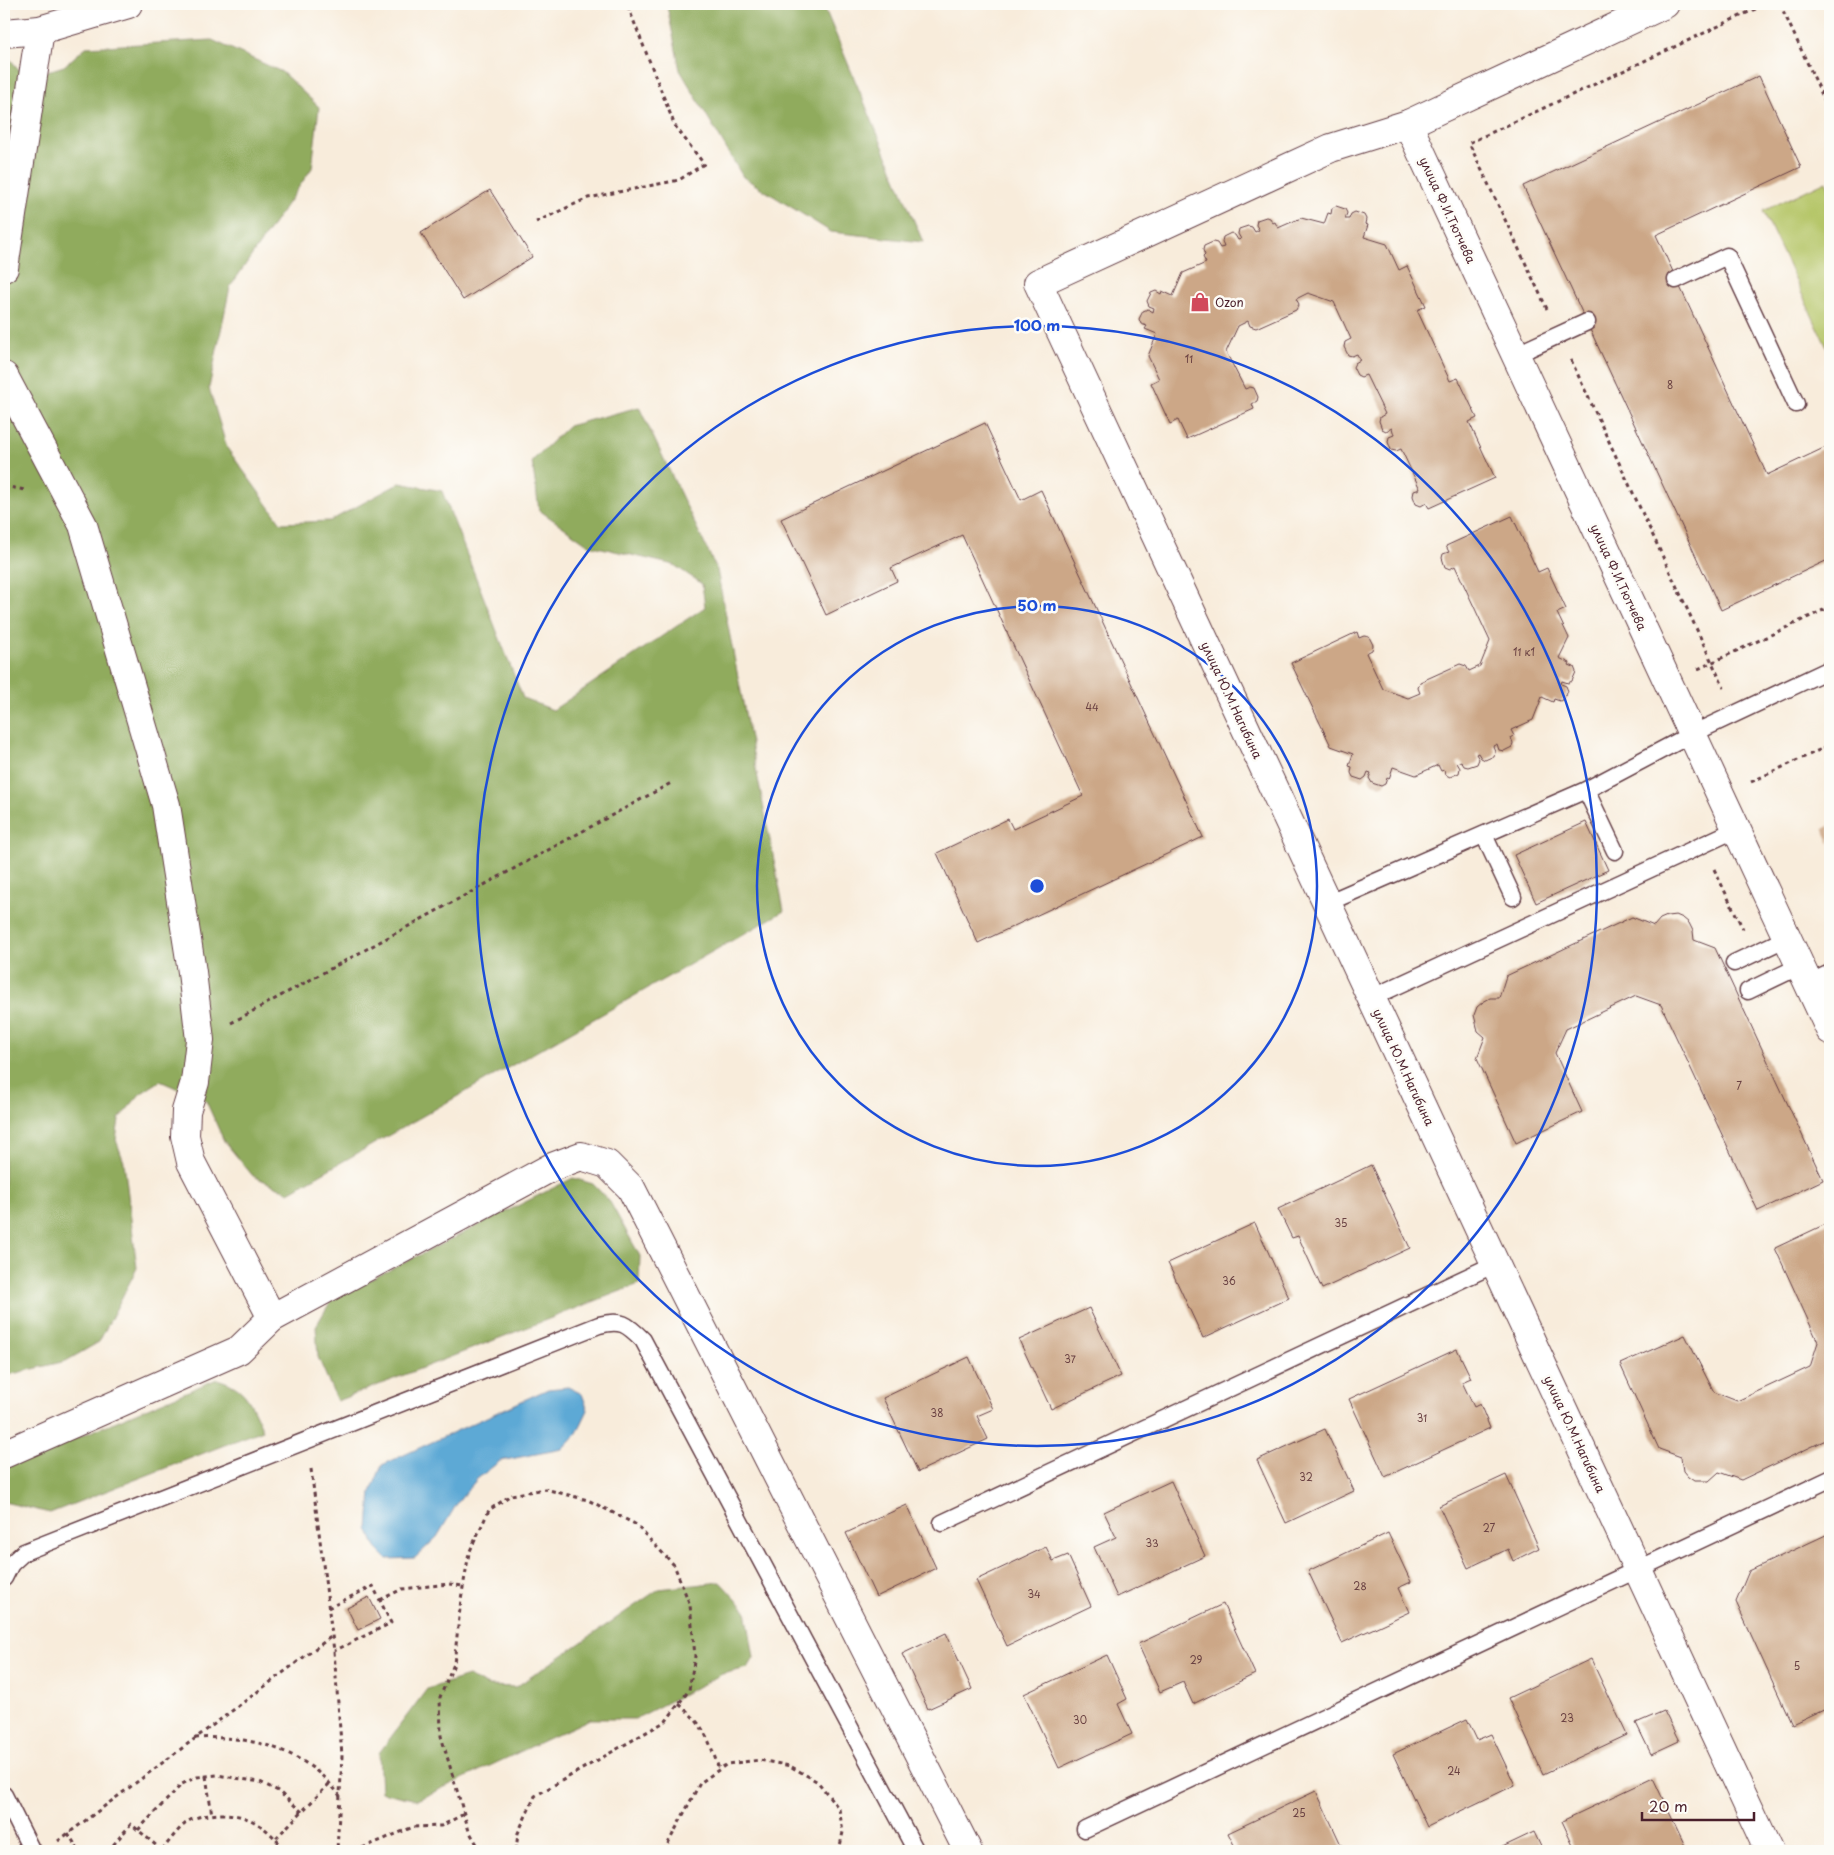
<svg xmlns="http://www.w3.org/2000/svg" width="1834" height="1855" font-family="'Playpen Sans',sans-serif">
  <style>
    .green { fill: #b6c669; stroke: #80724a }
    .forest { fill: #90ab5d; stroke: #6d6544 }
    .water { fill: #5da9d5; stroke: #546480 }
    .building { fill: #cca787 }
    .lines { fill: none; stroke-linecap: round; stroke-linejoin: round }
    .lane-casing { stroke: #643e45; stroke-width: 19 }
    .street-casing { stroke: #643e45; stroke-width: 30 }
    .path { stroke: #643e45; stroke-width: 3; stroke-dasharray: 4 4; stroke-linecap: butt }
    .lane { stroke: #fff; stroke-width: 16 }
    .street { stroke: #fff; stroke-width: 28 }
    .ring { fill: none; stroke: #1d4ed8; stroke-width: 2.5 }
    .labels { text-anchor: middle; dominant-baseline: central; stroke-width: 5; stroke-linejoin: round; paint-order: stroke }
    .number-label { font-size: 10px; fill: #6a4142 }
    .street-label { font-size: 12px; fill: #4a1f2b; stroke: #fdfcf7 }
    .poi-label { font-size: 12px; fill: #4a1f2b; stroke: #fdfcf7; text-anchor: start }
    .centre { fill: #1d4ed8; stroke: #fdfcf7; stroke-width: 2.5 }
    .ring-label { font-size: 15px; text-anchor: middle; font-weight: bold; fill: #1d4ed8; stroke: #fdfcf7; stroke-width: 5; stroke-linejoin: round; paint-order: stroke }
  </style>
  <rect width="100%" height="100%" fill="#fdfcf7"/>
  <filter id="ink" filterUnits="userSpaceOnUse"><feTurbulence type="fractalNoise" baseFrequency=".02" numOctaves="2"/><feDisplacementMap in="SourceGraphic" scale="10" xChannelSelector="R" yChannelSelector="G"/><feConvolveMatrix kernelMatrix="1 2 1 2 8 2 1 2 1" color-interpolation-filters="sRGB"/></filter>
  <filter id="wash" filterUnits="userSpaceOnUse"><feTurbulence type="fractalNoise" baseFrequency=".0096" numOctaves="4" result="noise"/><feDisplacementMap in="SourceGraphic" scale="20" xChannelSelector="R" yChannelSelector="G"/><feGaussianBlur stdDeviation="1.12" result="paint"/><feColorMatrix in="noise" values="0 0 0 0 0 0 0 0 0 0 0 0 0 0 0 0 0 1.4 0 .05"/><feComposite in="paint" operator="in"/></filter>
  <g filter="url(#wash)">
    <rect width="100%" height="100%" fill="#f8ecdb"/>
    <!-- green -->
    <path class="green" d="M1826 181 1830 190V354L1763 211Z"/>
    <!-- forest -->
    <g class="forest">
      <path d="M669 4H823L923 242 831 232 743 177 680 70 667 6Z"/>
      <path d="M212 40 282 72 319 107 312 168 230 287 209 388 227 448 281 523 330 521 400 483 442 491 523 698 553 710 705 607 702 584 674 565 589 545 539 510 532 461 568 426 639 407 717 570 784 911 289 1192 253 1176 224 1141 206 1101 160 1081 140 1094 119 1119 116 1140 124 1162 137 1268 99 1342 66 1361 4 1376V52L26 78 64 66 86 47Z"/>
      <path d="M573 1178 593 1184 610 1202 640 1256 639 1284 337 1401 318 1357 316 1326 332 1299Z"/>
      <path d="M217 1379C248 1388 250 1403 263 1430L50 1513 4 1502V1472L7 1467Z"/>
      <path d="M720 1582 746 1610 754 1658 748 1668 722 1674 635 1719H590L417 1800 381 1792 379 1753 427 1689 468 1676 488 1686 516 1687 659 1589Z"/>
    </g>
    <!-- water -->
    <path class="water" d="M568 1387 582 1394 588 1410 577 1433 562 1449 500 1461 477 1479 458 1502 437 1537 415 1558 387 1559 376 1548 368 1529 371 1492 382 1465 548 1389Z"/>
    <g id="blocks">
      <!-- building -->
      <g class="building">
        <path d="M1759 76 1801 167 1656 235 1767 475 1830 445V559L1721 610 1523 186Z"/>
        <path d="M490 190 532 257 463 300 421 233Z"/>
        <path d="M1336 206 1345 209 1347 213 1345 219H1349L1351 214 1355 212 1364 215 1366 219 1365 224 1368 225 1364 237 1387 244 1399 270 1407 266 1426 306 1417 310 1450 381 1458 378 1477 418 1469 422 1495 478 1429 508 1426 503 1421 506 1416 504 1413 496 1414 491 1420 489 1401 449 1396 451 1391 450 1388 442 1389 437 1394 435 1392 428 1386 431 1382 429 1379 421 1380 417 1385 414 1366 375 1361 377 1357 375 1353 367 1355 363 1360 360 1357 354 1352 356 1348 355 1344 347 1345 342 1351 339 1334 302 1308 293 1296 299 1299 304 1296 310 1256 328 1250 326 1248 321 1238 326 1226 352 1245 389 1250 387 1254 388 1258 397 1257 401 1252 404 1254 409 1187 439 1178 420 1170 424 1151 383 1159 379 1148 356 1157 334 1145 329 1147 326 1141 324 1139 319 1143 311 1148 309 1153 312 1154 308 1149 306 1147 301 1151 293 1156 291 1161 294 1162 291 1173 296 1183 273 1206 263 1203 257 1205 255 1203 250 1204 246 1213 242 1217 243 1220 248 1224 247 1222 242 1223 237 1231 233 1235 235 1238 240 1241 239 1238 234 1239 229 1248 226 1252 227 1255 232 1259 230 1256 225 1257 220 1266 217 1270 218 1273 223 1275 222 1278 228 1301 218 1324 224 1328 213 1331 214 1332 208Z"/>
        <path d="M985 423 1021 500 1041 490 1203 837 978 943 937 853 1008 819 1013 829 1083 796 962 535 891 568 897 581 826 615 781 519Z"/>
        <path d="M1512 516 1538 572 1547 568 1566 609 1557 613 1569 638 1559 658 1570 663 1569 665 1574 667 1576 672 1572 681 1568 683 1562 681 1561 684 1566 686 1568 691 1564 699 1560 701 1554 699 1553 702 1542 697 1533 720 1511 730 1514 736 1511 738 1513 743 1512 747 1504 751 1499 750 1497 744 1493 746 1495 751 1494 756 1485 760 1481 758 1478 753 1476 754 1479 759 1477 764 1468 767 1464 766 1461 761 1457 763 1460 768 1459 773 1450 777 1446 775 1444 770 1441 771 1438 765 1416 775 1393 767 1389 779 1387 778 1385 784 1381 786 1372 783 1369 778 1371 773 1368 772 1366 777 1362 780 1353 777 1351 773 1352 767 1349 766 1353 754 1331 746 1291 663 1357 632 1359 638 1364 636 1369 637 1373 645 1372 650 1366 653 1383 689 1408 698 1420 693 1418 688 1420 682 1460 664 1466 666 1469 671 1480 666 1490 641 1455 566 1450 569 1445 567 1442 558 1443 554 1449 552 1446 546Z"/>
        <path d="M1586 822 1608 870 1536 903 1514 855Z"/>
        <path d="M1830 825V844L1823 829Z"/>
        <path d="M1676 915 1683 918 1689 923 1693 931 1694 940 1715 948 1823 1180 1758 1211 1661 1005 1636 996 1566 1029 1555 1053 1582 1112 1516 1143 1477 1058 1485 1037 1478 1031 1474 1015 1477 1007 1483 1002 1490 998H1499L1506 976 1632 917 1654 926 1660 919 1667 916Z"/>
        <path d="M1371 1165 1410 1248 1322 1289 1298 1236 1292 1238 1278 1209Z"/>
        <path d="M1830 1222V1438L1741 1480 1719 1472 1709 1481H1694L1688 1477 1683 1471 1681 1457 1659 1449 1620 1364 1685 1335 1714 1392 1737 1401 1810 1367 1818 1342 1775 1248Z"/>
        <path d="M1255 1223 1289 1298 1203 1338 1168 1263Z"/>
        <path d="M1089 1308 1121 1376 1051 1409 1019 1340Z"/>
        <path d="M1457 1349 1471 1378 1462 1382 1474 1407 1480 1404 1490 1428 1385 1477 1349 1399Z"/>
        <path d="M969 1357 993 1409 977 1416 988 1439 918 1472 883 1398Z"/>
        <path d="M1325 1429 1354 1491 1286 1523 1257 1460Z"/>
        <path d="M1506 1475 1539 1548 1513 1561 1508 1549 1468 1568 1439 1506Z"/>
        <path d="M1171 1481 1205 1556 1117 1597 1094 1547 1116 1537 1104 1512Z"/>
        <path d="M907 1505 936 1568 876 1597 846 1533Z"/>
        <path d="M1388 1533 1411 1582 1398 1588 1409 1612 1342 1643 1308 1571Z"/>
        <path d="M1830 1533V1706L1792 1724 1736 1602 1749 1571Z"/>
        <path d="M1046 1547 1053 1561 1068 1555 1091 1606 1007 1646 976 1580Z"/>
        <path d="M369 1597 380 1619 358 1630 347 1608Z"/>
        <path d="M1223 1604 1255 1674 1193 1704 1183 1682 1160 1692 1138 1644Z"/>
        <path d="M946 1633 972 1689 928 1709 902 1654Z"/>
        <path d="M1107 1655 1127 1699 1118 1704 1132 1734 1059 1768 1024 1694Z"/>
        <path d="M1591 1659 1627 1735 1543 1774 1508 1698Z"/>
        <path d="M1664 1711 1679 1741 1651 1754 1636 1723Z"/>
        <path d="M1467 1719 1477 1740 1491 1734 1515 1785 1427 1827 1393 1754Z"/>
        <path d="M1653 1778 1686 1848 1680 1851H1576L1562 1821Z"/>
        <path d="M1316 1791 1344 1851H1237L1228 1833Z"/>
        <path d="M1534 1832 1543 1851H1494Z"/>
      </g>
    </g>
  </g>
  <g filter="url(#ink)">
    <use href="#blocks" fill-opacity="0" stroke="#643e45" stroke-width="1"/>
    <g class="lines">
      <defs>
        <g id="lane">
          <path d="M1676 280 1727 256 1796 404"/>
          <path d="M1515 355 1587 322"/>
          <path d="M1586 790 1615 851"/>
          <path d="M1484 835 1513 897"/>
          <path d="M1327 903 1586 790 1692 734 1830 669"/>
          <path d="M1734 963 1787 938"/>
          <path d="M1809 983 1830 973"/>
          <path d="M1748 991 1800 966"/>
          <path d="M1371 998 1737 829"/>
          <path d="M942 1523 1495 1264"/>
          <path d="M4 1578 11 1564 24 1552 599 1325C621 1319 627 1324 643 1340L916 1851"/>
          <path d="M4 1795 32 1851"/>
          <path d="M1085 1829 1830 1479"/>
        </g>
        <g id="street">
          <path d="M1665 4 1408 124 1331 148 1038 283 1769 1851"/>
          <path d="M4 33 40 30 128 4"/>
          <path d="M1408 124 1830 1030"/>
          <path d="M4 268 40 30"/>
          <path d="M4 376 83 525 166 805 192 972 200 1040 195 1082 186 1111 185 1136 191 1162 272 1318"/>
          <path d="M4 1454 239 1350 272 1318 552 1167 581 1156 607 1164 631 1188 968 1851"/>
        </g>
      </defs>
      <!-- lane casing -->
      <use href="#lane" class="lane-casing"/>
      <!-- street casing -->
      <use href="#street" class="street-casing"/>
      <!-- path -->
      <g class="path">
        <path d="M1780 4 1830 112"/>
        <path d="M536 222 588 198 679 180 704 164 675 126 627 4"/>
        <path d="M1547 309 1469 143 1766 4"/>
        <path d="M1571 360 1724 688"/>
        <path d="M4 486 25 490"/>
        <path d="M1698 669 1830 607"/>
        <path d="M1751 782 1830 745"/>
        <path d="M1714 869 1743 929"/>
        <path d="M231 1023 671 783"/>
        <path d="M311 1469 334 1651 342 1756 337 1851"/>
        <path d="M380 1600 402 1589 449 1584 463 1586"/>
        <path d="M328 1608 373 1586 391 1623 334 1651"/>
        <path d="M679 1704C705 1726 708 1738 719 1769"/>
        <path d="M195 1738C251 1735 306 1749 340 1796"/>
        <path d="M206 1776 212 1815"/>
        <path d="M138 1830 182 1784 197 1777 217 1775 260 1782 278 1791 302 1812"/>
        <path d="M68 1833 79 1851"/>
        <path d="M276 1838 330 1783"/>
        <path d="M58 1841 332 1636"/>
        <path d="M112 1846 118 1851"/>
        <path d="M162 1850C169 1842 176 1831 185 1824 191 1818 201 1816 210 1815 243 1810 267 1825 285 1851"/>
        <path d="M108 1851 131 1824 158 1847"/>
        <path d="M355 1851 413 1827 441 1826 464 1814"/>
        <path d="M481 1851 469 1831 441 1736 440 1697 454 1664 461 1599 469 1553 489 1510 511 1495 545 1489 588 1500 635 1524 674 1565 690 1605 695 1656 689 1690 666 1721 535 1796 518 1833 516 1851"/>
        <path d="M664 1851 700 1783 727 1764 760 1760 790 1766 818 1782 839 1809 843 1832 839 1851"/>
      </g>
      <!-- lane -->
      <use href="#lane" class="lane"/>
      <!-- street -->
      <use href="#street" class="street"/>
    </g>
  </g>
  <!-- distance rings -->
  <g class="ring">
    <circle cx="1037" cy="886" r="280"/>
    <circle cx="1037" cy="886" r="560"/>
  </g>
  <!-- icons -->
  <defs>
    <symbol id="shop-bare" viewBox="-9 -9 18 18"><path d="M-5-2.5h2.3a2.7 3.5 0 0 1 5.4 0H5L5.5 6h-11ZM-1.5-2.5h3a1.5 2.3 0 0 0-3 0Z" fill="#d1495b" stroke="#fdfcf7" stroke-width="2.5" paint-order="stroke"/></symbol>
  </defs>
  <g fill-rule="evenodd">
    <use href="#shop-bare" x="1186" y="288" width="28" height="28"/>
  </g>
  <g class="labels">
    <!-- number labels -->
    <g class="number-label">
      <text x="1189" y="358">11</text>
      <text x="1670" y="384">8</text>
      <text x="1524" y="651">11 к1</text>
      <text x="1092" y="706">44</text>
      <text x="1739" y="1085">7</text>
      <text x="1341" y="1222">35</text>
      <text x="1229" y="1280">36</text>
      <text x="1070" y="1358">37</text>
      <text x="937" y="1412">38</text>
      <text x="1422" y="1417">31</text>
      <text x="1306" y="1476">32</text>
      <text x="1489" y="1527">27</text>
      <text x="1152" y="1542">33</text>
      <text x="1360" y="1585">28</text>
      <text x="1034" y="1593">34</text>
      <text x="1196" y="1659">29</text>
      <text x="1797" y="1665">5</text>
      <text x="1567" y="1717">23</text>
      <text x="1080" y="1719">30</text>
      <text x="1454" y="1770">24</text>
      <text x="1299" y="1812">25</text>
    </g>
    <!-- street labels -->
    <g class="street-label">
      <text transform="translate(1448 210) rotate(65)">улица Ф.И.Тютчева</text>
      <text transform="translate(1619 577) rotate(65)">улица Ф.И.Тютчева</text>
      <text transform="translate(1232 700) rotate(65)">улица Ю.М.Нагибина</text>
      <text transform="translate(1404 1067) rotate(65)">улица Ю.М.Нагибина</text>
      <text transform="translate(1575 1434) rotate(65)">улица Ю.М.Нагибина</text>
    </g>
    <!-- poi labels -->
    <g class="poi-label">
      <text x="1215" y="302">Ozon</text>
    </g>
  </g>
  <circle cx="1037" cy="886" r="8" class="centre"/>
  <g class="ring-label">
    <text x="1037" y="331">100 m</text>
    <text x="1037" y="611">50 m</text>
  </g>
  <!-- margin -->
  <rect width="1834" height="1855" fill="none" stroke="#fdfcf7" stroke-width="20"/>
  <!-- scale -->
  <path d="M1642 1812v8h112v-8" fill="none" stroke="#4a1f2b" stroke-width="2.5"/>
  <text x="1649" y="1812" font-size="15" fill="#4a1f2b" stroke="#fdfcf7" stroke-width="4" paint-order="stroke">20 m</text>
</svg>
